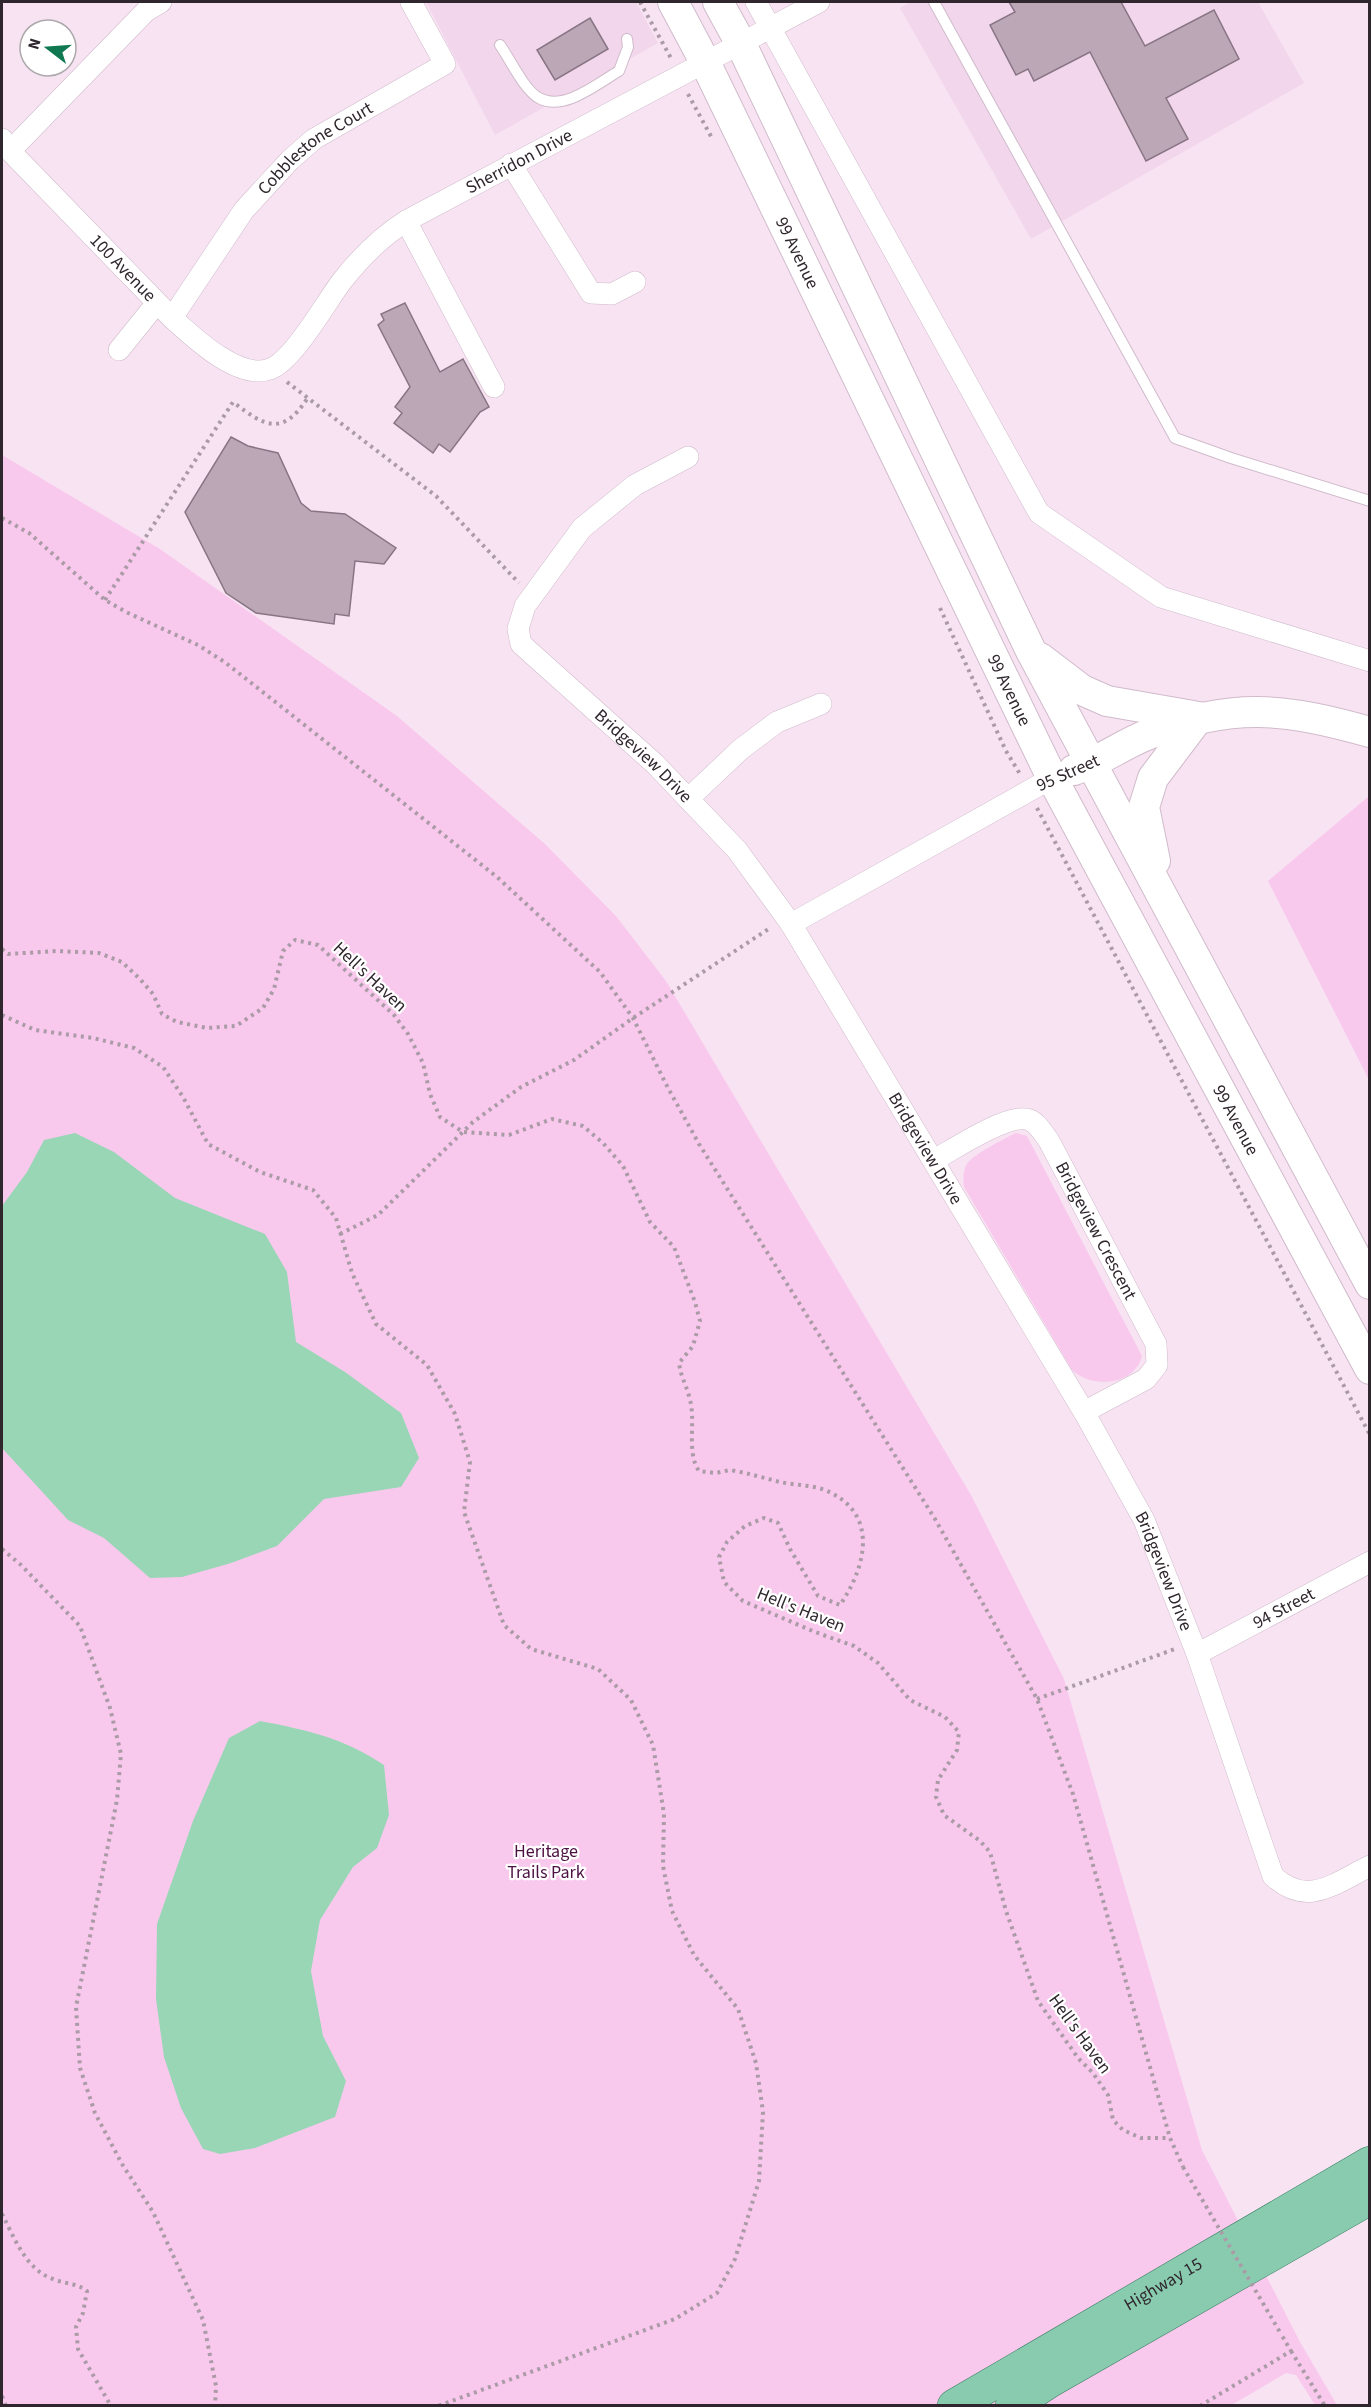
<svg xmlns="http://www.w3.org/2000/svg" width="1371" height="2407" font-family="'Source Sans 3',sans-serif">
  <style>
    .built { fill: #f2d6eb }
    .green { fill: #f9c9ed }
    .water { fill: #98d6b6 }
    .building { fill: #bca7b7; stroke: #887584; stroke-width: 1.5 }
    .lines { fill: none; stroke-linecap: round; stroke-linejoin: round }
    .service-casing { stroke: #d0bbcb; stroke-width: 12 }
    .minor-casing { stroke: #d0bbcb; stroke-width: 22 }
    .secondary-casing { stroke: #d0bbcb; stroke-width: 32 }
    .primary-casing { stroke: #377c5f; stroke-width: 34 }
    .path { stroke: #ab9ba7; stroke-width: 4; stroke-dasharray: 3 4.5; stroke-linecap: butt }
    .service { stroke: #fff; stroke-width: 10 }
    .minor { stroke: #fff; stroke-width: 21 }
    .secondary { stroke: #fff; stroke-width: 30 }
    .primary { stroke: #89cbaf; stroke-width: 33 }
    .path-bridge { stroke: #ab9ba7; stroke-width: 4; stroke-dasharray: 3 4.5; stroke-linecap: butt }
    .labels { text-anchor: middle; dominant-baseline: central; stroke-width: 4.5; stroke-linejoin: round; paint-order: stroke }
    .street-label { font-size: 18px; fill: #2f272d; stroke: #fff }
    .park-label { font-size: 18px; fill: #4c1143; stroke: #fff }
  </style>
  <rect width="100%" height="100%" fill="#f8e3f3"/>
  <!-- built -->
  <g class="built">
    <path d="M426 2H636L658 43 495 135Z"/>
    <path d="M911 2H1258L1304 83 1031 239 900 8Z"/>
  </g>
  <!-- green -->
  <g class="green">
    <path d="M2 455 160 549 397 716 545 844 616 916 666 981 971 1495 1064 1679 1202 2150 1300 2342 1337 2405H1315L1296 2375 1286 2373 1230 2406 2 2405Z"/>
    <path d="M1369 796V1080L1268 881Z"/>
    <path d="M1016 1133 1027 1136 1142 1356C1134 1386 1093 1389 1072 1370L964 1187C963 1180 963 1170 967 1164 973 1154 1006 1138 1016 1133Z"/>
  </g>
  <!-- water -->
  <g class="water">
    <path d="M75 1133 114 1152 175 1198 265 1234 287 1272 296 1342 345 1372 401 1413 419 1458 401 1487 324 1499 277 1546 231 1563 182 1577 150 1578 104 1538 68 1520 2 1448V1206L27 1172 44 1140Z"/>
    <path d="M260 1721C307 1730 344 1738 384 1765L389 1815 377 1848 353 1867 320 1920 311 1971 323 2036 346 2081 335 2117 255 2148 220 2154 203 2149 181 2108 164 2057 156 1999 157 1924 193 1821 229 1738Z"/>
  </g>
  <!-- building -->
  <g class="building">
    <path d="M1009 2H1121L1145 46 1214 10 1239 59 1166 98 1188 139 1146 161 1090 52 1034 81 1028 69 1016 75 990 25 1015 12Z"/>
    <path d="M590 18 608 49 555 80 537 50Z"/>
    <path d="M405 303 440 372 463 359 489 407 480 412 450 452 439 444 433 453 394 423 402 413 395 407 410 387 378 325 384 320 381 314Z"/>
    <path d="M231 437 248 446 278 453 301 503 311 511 345 514 396 548 384 564 355 561 349 616 335 614 334 624 256 613 226 593 185 512Z"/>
  </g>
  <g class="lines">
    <defs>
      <g id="service">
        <path d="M934 2 1175 438 1231 458 1370 501"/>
        <path d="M500 45C510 59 524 90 539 98 564 112 598 83 619 71L628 47 627 39"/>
      </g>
      <g id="minor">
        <path d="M756 2 1039 513 1161 597 1370 661"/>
        <path id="s1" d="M2 139 10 151 172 318C193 337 239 381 270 369 293 361 326 302 342 281 360 258 381 237 406 221L819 2"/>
        <path d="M10 151 146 11 161 2"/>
        <path d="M511 164 591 293 612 294 635 282"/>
        <path d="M406 221 494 387"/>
        <path id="s2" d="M172 318 244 210 290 160 314 139 445 64 411 2"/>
        <path d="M119 350 156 304"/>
        <path id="s3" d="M688 457 635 485 582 528 525 606 518 629 521 644 655 764 737 850 791 924 1084 1412 1144 1520 1197 1654 1273 1876C1307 1908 1335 1883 1370 1866"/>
        <path d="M688 799 741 749 777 722 821 704"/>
        <path d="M791 924 1052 778"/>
        <path id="s4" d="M934 1160C954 1149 1005 1115 1026 1119 1036 1120 1043 1133 1049 1141L1156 1344 1157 1365 1146 1379 1084 1412"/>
        <path id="s5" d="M1197 1654 1370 1562"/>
      </g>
      <g id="secondary">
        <path id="s6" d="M673 2 705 62 1052 778 1370 1369"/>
        <path d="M718 2 741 44 1031 651 1370 1284"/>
        <path d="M1040 658 1082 690 1107 701 1193 716"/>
        <path d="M1074 770C1101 761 1123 744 1149 734 1234 702 1284 708 1370 732"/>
        <path d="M1155 861 1144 807 1153 778 1199 717"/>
      </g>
      <g id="primary">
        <path id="s7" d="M954 2406 1370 2163"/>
        <path d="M1012 2406 1048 2382 1370 2198"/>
      </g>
    </defs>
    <!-- service casing -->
    <use href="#service" class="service-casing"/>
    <!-- minor casing -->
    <use href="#minor" class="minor-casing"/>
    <!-- secondary casing -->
    <use href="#secondary" class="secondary-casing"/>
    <!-- primary casing -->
    <use href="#primary" class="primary-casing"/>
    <!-- path -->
    <g class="path">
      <path d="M640 2 672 60"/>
      <path d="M688 94 713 140"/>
      <path d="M287 382 436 496 519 583"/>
      <path d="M2 518 29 533 105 600 126 612 198 645 226 663 497 877 600 972 633 1018 668 1088 699 1144 935 1519 1037 1699 1073 1794 1170 2138 1183 2167"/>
      <path d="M105 600 233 402C264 426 282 437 307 399"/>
      <path d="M940 608 1006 751 1020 774"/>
      <path d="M1037 808 1370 1435"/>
      <path d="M2 949 8 954 57 951 99 953 122 962 140 979 153 994 162 1014 177 1022 207 1028 236 1026 263 1008 274 989 283 951 295 940 318 945 394 1015 408 1034 423 1063 430 1094 440 1117 463 1132 509 1135 552 1119 583 1126 603 1143 623 1166 650 1222 674 1247 695 1302 700 1321 693 1346 679 1363C681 1378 687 1386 690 1400 696 1422 686 1452 699 1471L716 1473 730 1470C748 1473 764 1478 780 1482 794 1485 809 1485 822 1489 879 1510 868 1564 840 1605L818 1596 790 1549 778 1523 764 1518 745 1526 727 1542 719 1557 724 1582 743 1601 815 1632 854 1646 878 1663 910 1700 945 1717 959 1732 957 1750 938 1780 936 1797 944 1815 980 1841 990 1852 1006 1911 1038 2001 1078 2058 1093 2073 1108 2095 1113 2120 1123 2130 1141 2138H1170"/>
      <path d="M2 1015 35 1030 93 1038 134 1048 163 1067 183 1097 208 1144 260 1172 313 1190 336 1218 352 1273 376 1324 427 1365 455 1414 470 1462 464 1512 504 1625 531 1649 598 1669 631 1700 653 1745 664 1814 663 1866 672 1911 694 1955 738 2009 756 2063 763 2112 759 2181 735 2259 717 2293 675 2319 438 2406"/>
      <path d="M340 1234 378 1215 473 1122 521 1087 574 1060 633 1018 770 928"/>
      <path d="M2 1549 21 1565 80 1626 110 1708 121 1754 117 1800 76 2007 80 2068 95 2113 122 2164 153 2212 203 2320 216 2386 215 2406"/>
      <path d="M1037 1699 1175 1649"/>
      <path d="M2 2214C14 2237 26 2270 53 2279 65 2284 77 2283 87 2291L83 2313 76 2327 78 2349 111 2406"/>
      <path d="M1291 2351 1325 2406"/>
      <path d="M2 2396 6 2406"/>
      <path d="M1200 2406 1291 2351 1281 2334"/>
    </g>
    <!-- service -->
    <use href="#service" class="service"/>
    <!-- minor -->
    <use href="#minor" class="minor"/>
    <!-- secondary -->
    <use href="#secondary" class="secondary"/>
    <!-- primary -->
    <use href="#primary" class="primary"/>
    <!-- path-bridge -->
    <path class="path-bridge" d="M1183 2167 1281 2334"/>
  </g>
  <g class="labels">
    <!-- street labels -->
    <g class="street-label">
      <text stroke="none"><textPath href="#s2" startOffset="225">Cobblestone Court</textPath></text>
      <text stroke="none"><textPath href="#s1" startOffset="693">Sherridon Drive</textPath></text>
      <text stroke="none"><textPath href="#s6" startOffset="280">99 Avenue</textPath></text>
      <text stroke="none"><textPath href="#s1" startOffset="177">100 Avenue</textPath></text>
      <text stroke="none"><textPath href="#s6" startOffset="766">99 Avenue</textPath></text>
      <text stroke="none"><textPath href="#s3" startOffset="430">Bridgeview Drive</textPath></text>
      <text transform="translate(1068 773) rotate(-24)">95 Street</text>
      <text transform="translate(370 977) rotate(43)">Hell's Haven</text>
      <text stroke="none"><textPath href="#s6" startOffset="1252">99 Avenue</textPath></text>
      <text stroke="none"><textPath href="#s3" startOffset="916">Bridgeview Drive</textPath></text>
      <text stroke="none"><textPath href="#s4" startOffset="236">Bridgeview Crescent</textPath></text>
      <text stroke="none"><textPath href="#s3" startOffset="1402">Bridgeview Drive</textPath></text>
      <text stroke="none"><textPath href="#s5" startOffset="98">94 Street</textPath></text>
      <text transform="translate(801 1610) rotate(22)">Hell's Haven</text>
      <text transform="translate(1080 2034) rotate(54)">Hell's Haven</text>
      <text stroke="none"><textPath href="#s7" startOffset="242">Highway 15</textPath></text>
    </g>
    <!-- park labels -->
    <g class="park-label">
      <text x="546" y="1851">Heritage<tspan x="546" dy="21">Trails Park</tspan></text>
    </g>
  </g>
  <!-- border -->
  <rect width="1371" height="2407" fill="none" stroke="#2f272d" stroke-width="6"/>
  <!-- north arrow -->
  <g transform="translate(48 48) rotate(287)"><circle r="28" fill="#ffffff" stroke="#aca9ab" stroke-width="1.5"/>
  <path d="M0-4.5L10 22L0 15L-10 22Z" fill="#0f7851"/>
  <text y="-9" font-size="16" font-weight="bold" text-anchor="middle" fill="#2f272d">N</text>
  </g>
</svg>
